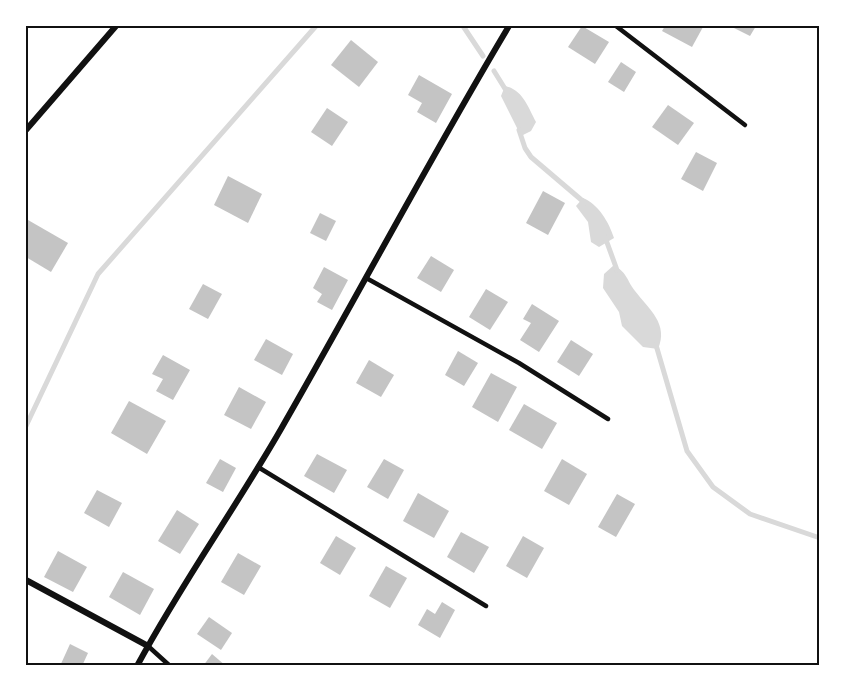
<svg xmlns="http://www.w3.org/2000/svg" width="845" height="691" font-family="'Roboto Condensed',sans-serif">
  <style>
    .water { fill: #d9d9d9 }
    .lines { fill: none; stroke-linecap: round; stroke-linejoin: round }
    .stream { stroke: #d9d9d9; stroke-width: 5 }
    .building { fill: #c4c4c4 }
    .service { stroke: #111; stroke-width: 4.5 }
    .minor { stroke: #111; stroke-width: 6 }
    .neatline { fill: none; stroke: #111; stroke-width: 2 }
  </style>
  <rect width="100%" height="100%" fill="#fff"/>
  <!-- water -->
  <g class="water">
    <path d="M505 86C523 90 528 107 536 122L531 131 521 136 501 96Z"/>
    <path d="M583 198C598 204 609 222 614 238L599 247 591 242 588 222 576 206Z"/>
    <path d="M614 265C628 274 626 279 635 291 649 309 669 324 658 349L643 347 622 326 619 312 603 288 604 274Z"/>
  </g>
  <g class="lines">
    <!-- stream -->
    <g class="stream">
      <path d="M463 26 483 56"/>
      <path d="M494 71 507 92"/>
      <path d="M519 130 525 148 531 157 585 203"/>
      <path d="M605 237 617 270"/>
      <path d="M656 345 687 451 713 487 750 514 820 538"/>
      <path d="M26 426 98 274 316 26"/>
    </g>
  </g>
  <!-- building -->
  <g class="building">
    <path d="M582 26 609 42 595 64 568 47Z"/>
    <path d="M665 26H701L703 27 692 47 662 31Z"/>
    <path d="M730 26H756L750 36Z"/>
    <path d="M351 40 378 62 359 87 331 65Z"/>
    <path d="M621 62 636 72 624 92 608 82Z"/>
    <path d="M419 75 452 94 436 123 417 112 422 103 408 95Z"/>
    <path d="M668 105 694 123 678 145 652 127Z"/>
    <path d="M327 108 348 122 332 146 311 132Z"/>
    <path d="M696 152 717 163 703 191 681 179Z"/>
    <path d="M228 176 262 194 248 223 214 205Z"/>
    <path d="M543 191 565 203 548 235 526 223Z"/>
    <path d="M320 213 336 221 326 241 310 233Z"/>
    <path d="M28 220 68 243 51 272 26 257V224Z"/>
    <path d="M431 256 454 270 441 292 417 278Z"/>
    <path d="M324 267 348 280 332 310 317 302 322 294 313 288Z"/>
    <path d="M203 284 222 294 208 319 189 309Z"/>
    <path d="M486 289 508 302 490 330 469 317Z"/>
    <path d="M532 304 559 321 539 352 520 340 531 323 523 319Z"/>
    <path d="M266 339 293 354 282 375 254 360Z"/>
    <path d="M571 340 593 354 579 376 557 362Z"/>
    <path d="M458 351 478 363 464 386 445 375Z"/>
    <path d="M163 355 190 370 173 400 156 391 163 379 152 374Z"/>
    <path d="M369 360 394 375 381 397 356 383Z"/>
    <path d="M491 373 517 387 498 422 472 407Z"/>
    <path d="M239 387 266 402 251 429 224 415Z"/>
    <path d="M129 401 166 421 147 454 111 433Z"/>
    <path d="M524 404 557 423 542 449 509 430Z"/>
    <path d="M317 454 347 470 334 493 304 476Z"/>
    <path d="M220 459 236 468 223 492 206 483Z"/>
    <path d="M384 459 404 470 388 499 367 487Z"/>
    <path d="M562 459 587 474 569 505 544 491Z"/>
    <path d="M97 490 122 503 109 527 84 513Z"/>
    <path d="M418 493 449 511 434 538 403 521Z"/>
    <path d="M617 494 635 504 616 537 598 527Z"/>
    <path d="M177 510 199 524 180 554 158 541Z"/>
    <path d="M461 532 489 547 474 573 447 557Z"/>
    <path d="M336 536 356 548 340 575 320 563Z"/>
    <path d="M523 536 544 548 527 578 506 566Z"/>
    <path d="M58 551 87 567 73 592 44 577Z"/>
    <path d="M238 553 261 566 244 595 221 582Z"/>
    <path d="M386 566 407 578 390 608 369 596Z"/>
    <path d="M123 572 154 589 140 615 109 597Z"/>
    <path d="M442 602 455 610 440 638 418 625 427 609 435 614Z"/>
    <path d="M209 617 232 633 221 650 197 634Z"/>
    <path d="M70 644 88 653 82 666H60Z"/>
    <path d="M212 654 226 666H203Z"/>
  </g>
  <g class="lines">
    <!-- service -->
    <g class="service">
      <path d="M616 26 745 125"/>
      <path d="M368 279 519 363 608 419"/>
      <path d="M258 467 486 606"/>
      <path d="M148 646 170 666"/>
    </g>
    <!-- minor -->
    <g class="minor">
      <path d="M26 130 116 26"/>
      <path d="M26 580 148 646"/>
      <path d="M137 666C181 584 235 509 281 429 358 295 430 158 509 26"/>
    </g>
  </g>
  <!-- border -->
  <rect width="845" height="691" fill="none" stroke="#ffffff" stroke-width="54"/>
  <rect x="27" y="27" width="791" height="637" class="neatline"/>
</svg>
